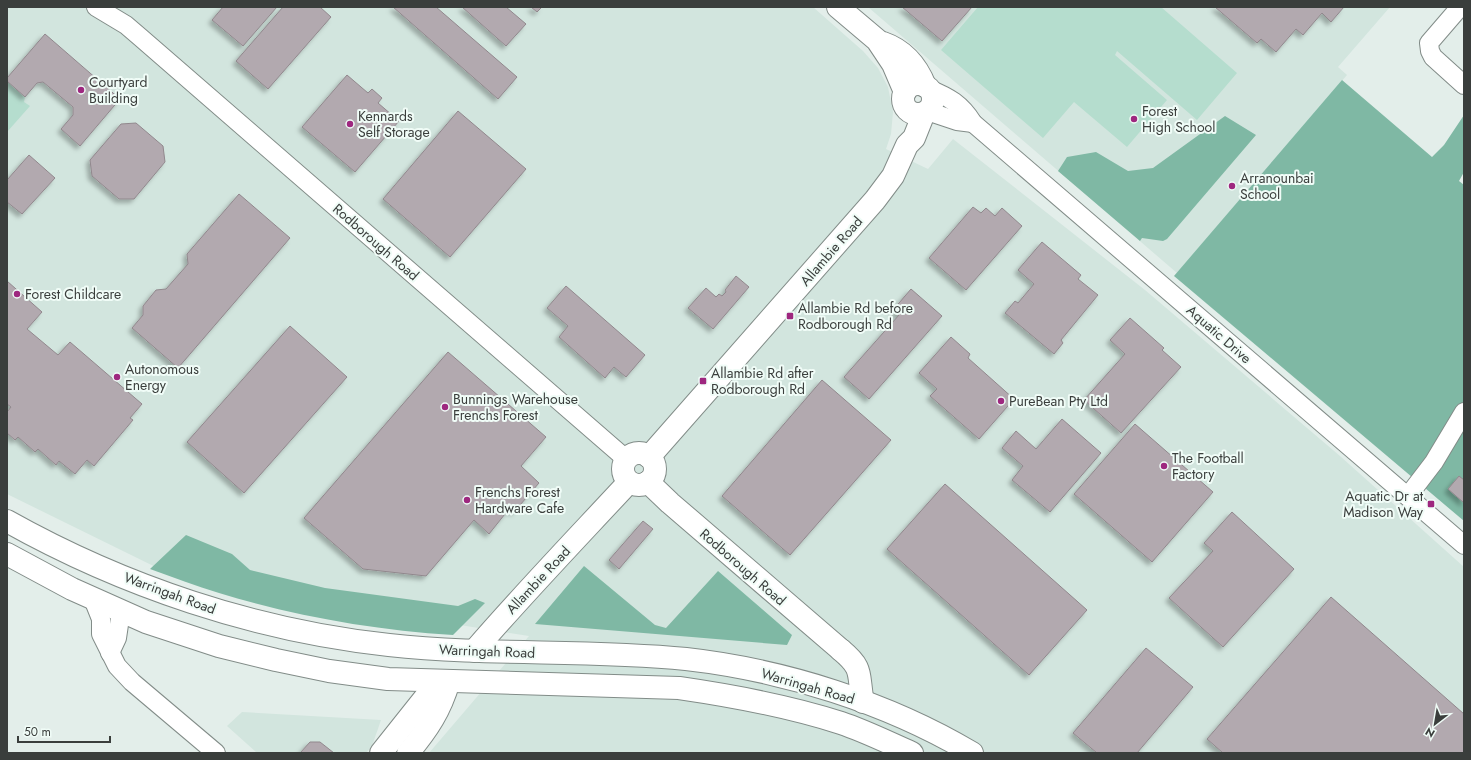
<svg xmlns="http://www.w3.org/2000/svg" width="1471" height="760" font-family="Jost,sans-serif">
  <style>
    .built { fill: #d2e5de }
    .green { fill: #b5ddce }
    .forest { fill: #7fb8a4 }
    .building { fill: #b2a9af; stroke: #91888d; filter: url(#shadow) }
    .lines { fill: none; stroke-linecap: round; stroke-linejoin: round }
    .minor-casing { stroke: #828c88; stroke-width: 20 }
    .major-casing { stroke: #828c88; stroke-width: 24 }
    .highway-casing { stroke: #828c88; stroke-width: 24 }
    .minor { stroke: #fff; stroke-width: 18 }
    .major { stroke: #fff; stroke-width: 22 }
    .highway { stroke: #fff; stroke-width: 22 }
    .poi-dot { fill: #9e277f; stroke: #f0fcf7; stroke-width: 1.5 }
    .labels { text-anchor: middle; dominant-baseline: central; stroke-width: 4; stroke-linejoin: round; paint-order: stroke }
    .poi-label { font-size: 14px; fill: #3a3e3c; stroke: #f0fcf7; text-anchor: start }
    .street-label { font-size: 14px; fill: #3a3e3c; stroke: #f0fcf7 }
  </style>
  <defs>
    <filter id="shadow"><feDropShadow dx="-3.5" dy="3.5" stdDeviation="2" flood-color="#0004"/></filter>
  </defs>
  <rect width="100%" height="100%" fill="#e3eeea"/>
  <!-- built -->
  <g class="built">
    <path d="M7 7H813L863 51 878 68 888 87 893 112 891 134 886 149 928 169 953 139 1145 290 1340 456 1464 567V753H429L529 636 184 581 7 494Z"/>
    <path d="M868 7H1390L1338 67 1347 75 1177 273Z"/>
    <path d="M242 712 381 720 372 746 366 753H257L227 726Z"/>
  </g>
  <!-- green -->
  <g class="green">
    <path d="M978 7H1161L1237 73 1197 120 1117 51 1115 55 1167 100 1127 147 1074 102 1043 138 941 50Z"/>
    <path d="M7 81 25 97 24 102 30 106 7 132Z"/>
  </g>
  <!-- forest -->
  <g class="forest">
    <path d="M1342 80 1432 157 1444 145 1464 115V172L1459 181 1464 185V521L1174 276Z"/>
    <path d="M1225 116 1256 135 1167 239 1163 241 1142 238 1140 241 1058 171 1067 157 1096 152 1128 171 1153 168Z"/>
    <path d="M186 535 232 554 250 570 325 588 458 606 475 599 485 603 453 635C374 630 295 616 219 593 196 586 173 577 150 569Z"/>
    <path d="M584 566 655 625 666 628 718 571 792 635 787 645 535 624Z"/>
  </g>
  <!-- building -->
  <g class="building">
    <path d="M223 7H277L243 46 212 20Z"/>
    <path d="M283 7H320L331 17 268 89 236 61Z"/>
    <path d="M393 7H436L517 77 498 99Z"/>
    <path d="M462 7H506L526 24 506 46Z"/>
    <path d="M531 7H542L537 12Z"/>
    <path d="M902 7H972L942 41Z"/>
    <path d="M1215 7H1344L1331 22 1322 13 1303 35 1296 29 1276 52 1261 39 1257 43Z"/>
    <path d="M45 34 120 99 80 146 61 129 73 115V107L43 82 37 83 25 97 7 81V78Z"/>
    <path d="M347 75 368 93 372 89 382 98 378 103 399 121 355 172 302 127Z"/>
    <path d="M458 111 526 169 450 257 383 199Z"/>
    <path d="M136 123 163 146 165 162 134 199H119L92 176 90 160 121 124Z"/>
    <path d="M29 155 55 178 22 214 7 202V180Z"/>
    <path d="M239 194 290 238 178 368 132 328 143 315V306L156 290 166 289 188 264 187 254Z"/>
    <path d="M973 207 981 213 986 208 995 216 1002 208 1022 226 966 290 929 258Z"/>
    <path d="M1042 242 1081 275 1078 279 1098 295 1061 340 1063 343 1054 354 1005 313 1015 301 1018 303 1034 284 1018 270Z"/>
    <path d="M736 276 749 287 713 329 688 308 706 288 716 297 719 294 722 296 726 292 725 290Z"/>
    <path d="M7 281 42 312 27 329 58 355 70 342 142 404 130 418 133 420 94 466 87 460 75 474 59 461 56 465 38 449 35 452 18 437 15 440 7 433V412L11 407 7 404Z"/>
    <path d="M566 286 645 355 626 377 614 367 605 378 559 337 568 326 547 308Z"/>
    <path d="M911 289 942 316 869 399 844 377 899 315 893 310Z"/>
    <path d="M1130 318 1164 348 1162 350 1181 367 1121 433 1084 400 1125 354 1110 340Z"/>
    <path d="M290 326 347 377 244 493 187 442Z"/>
    <path d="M951 337 970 354 968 358 1014 399 979 439 930 396 937 389 919 373Z"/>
    <path d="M448 352 546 437 521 466 539 483 514 512 509 509 489 534 474 520 426 576 363 569 304 518Z"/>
    <path d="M822 380 891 440 790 555 722 496Z"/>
    <path d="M1062 419 1101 453 1050 512 1012 480 1023 466 1002 448 1016 431 1036 449Z"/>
    <path d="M1135 424 1213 492 1152 562 1074 494Z"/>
    <path d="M1459 476 1464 480V503L1448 489Z"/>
    <path d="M945 484 1087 610 1029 675 887 549Z"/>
    <path d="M1232 512 1294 569 1223 647 1169 598 1213 551 1204 543Z"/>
    <path d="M643 521 653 529 619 569 609 560Z"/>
    <path d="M1331 597 1464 714V753H1223L1207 739Z"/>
    <path d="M1146 648 1193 687 1137 753H1097L1073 733Z"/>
    <path d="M310 742H320L334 753H300Z"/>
  </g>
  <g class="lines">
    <defs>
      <g id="minor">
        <path d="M96 7 126 25 140 37 626 459"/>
        <path d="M1460 7 1429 43 1430 51 1433 57 1464 85"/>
        <path d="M929 89C949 97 961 104 973 123L1464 545"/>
        <path d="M927 111 957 121 973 123"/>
        <path d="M1408 496 1434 462 1464 412"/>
        <path d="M93 599 101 619V634L117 666 132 682 216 753"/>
        <path d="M110 653 117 638 121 611"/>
      </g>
      <g id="major">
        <path d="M838 7 877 40 893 64 905 92"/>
        <path d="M883 43C903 50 917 66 925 86"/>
        <circle cx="918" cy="99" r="15"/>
        <circle cx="639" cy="469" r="16"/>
        <path d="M649 457 875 200 893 176 907 145 914 138 924 113"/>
        <path d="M648 482 670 503 841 650"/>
        <path d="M474 651C524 593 577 538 629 482"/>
        <path d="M381 753 424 699 449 681"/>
        <path d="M408 753C428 729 440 711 449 681"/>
      </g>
      <g id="highway">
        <path d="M7 521C123 586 256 631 389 645 487 656 587 649 686 659 784 670 888 703 972 753"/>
        <path d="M7 554 72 589 146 622 219 646 276 660 329 671 388 679 679 688C734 696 789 706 841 723 865 731 889 743 912 753"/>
        <path d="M841 650C865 670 857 674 863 702"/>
      </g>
    </defs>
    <!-- minor casing -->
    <use href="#minor" class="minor-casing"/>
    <!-- major casing -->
    <use href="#major" class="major-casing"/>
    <!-- highway casing -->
    <use href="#highway" class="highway-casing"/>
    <!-- minor -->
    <use href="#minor" class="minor"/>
    <!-- major -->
    <use href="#major" class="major"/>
    <!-- highway -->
    <use href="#highway" class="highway"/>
  </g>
  <!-- markers -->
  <g class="poi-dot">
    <circle cx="81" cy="90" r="4"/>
    <circle cx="1134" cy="119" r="4"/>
    <circle cx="350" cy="124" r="4"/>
    <circle cx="1232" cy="186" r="4"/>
    <circle cx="17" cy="294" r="4"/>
    <rect x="786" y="312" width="8" height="8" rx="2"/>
    <circle cx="117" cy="377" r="4"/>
    <rect x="699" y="377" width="8" height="8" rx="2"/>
    <circle cx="1001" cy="401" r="4"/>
    <circle cx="445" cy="407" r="4"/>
    <circle cx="1164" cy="466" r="4"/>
    <circle cx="467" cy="500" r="4"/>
    <rect x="1427" y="500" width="8" height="8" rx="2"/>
  </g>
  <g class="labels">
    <!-- poi labels -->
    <g class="poi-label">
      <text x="89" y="82">Courtyard<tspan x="89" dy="16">Building</tspan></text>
      <text x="1142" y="111">Forest<tspan x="1142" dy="16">High School</tspan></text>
      <text x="358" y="116">Kennards<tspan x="358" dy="16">Self Storage</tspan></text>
      <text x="1240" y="178">Arranounbai<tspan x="1240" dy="16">School</tspan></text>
      <text x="25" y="294">Forest Childcare</text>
      <text x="798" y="308">Allambie Rd before<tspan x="798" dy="16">Rodborough Rd</tspan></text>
      <text x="125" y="369">Autonomous<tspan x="125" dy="16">Energy</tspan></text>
      <text x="711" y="373">Allambie Rd after<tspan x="711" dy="16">Rodborough Rd</tspan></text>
      <text x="453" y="399">Bunnings Warehouse<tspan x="453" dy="16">Frenchs Forest</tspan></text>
      <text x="1009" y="401">PureBean Pty Ltd</text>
      <text x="1172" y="458">The Football<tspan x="1172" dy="16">Factory</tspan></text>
      <text x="475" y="492">Frenchs Forest<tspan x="475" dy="16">Hardware Cafe</tspan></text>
      <text x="1423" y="496" text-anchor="end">Aquatic Dr at<tspan x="1423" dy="16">Madison Way</tspan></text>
    </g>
    <!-- street labels -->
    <g class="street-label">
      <text transform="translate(376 242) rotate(41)">Rodborough Road</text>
      <text transform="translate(831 251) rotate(-49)">Allambie Road</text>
      <text transform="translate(1219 334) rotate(41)">Aquatic Drive</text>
      <text transform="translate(743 567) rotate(41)">Rodborough Road</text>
      <text transform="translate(538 580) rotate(-47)">Allambie Road</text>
      <text transform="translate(170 593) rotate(20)">Warringah Road</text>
      <text transform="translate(487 651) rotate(2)">Warringah Road</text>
      <text transform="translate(808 686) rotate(16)">Warringah Road</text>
    </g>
  </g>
  <!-- border -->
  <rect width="1471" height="760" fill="none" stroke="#3a3e3c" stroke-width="16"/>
  <!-- north arrow -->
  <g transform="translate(1435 724) rotate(211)" stroke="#f0fcf7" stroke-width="3" paint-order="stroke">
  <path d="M0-3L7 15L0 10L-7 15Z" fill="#3a3e3c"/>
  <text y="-6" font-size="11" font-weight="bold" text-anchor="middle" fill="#3a3e3c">N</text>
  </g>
  <!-- scale -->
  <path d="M18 736v6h92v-6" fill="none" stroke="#3a3e3c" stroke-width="2"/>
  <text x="24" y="736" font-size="12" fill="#3a3e3c" stroke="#f0fcf7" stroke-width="3" paint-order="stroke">50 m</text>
</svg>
